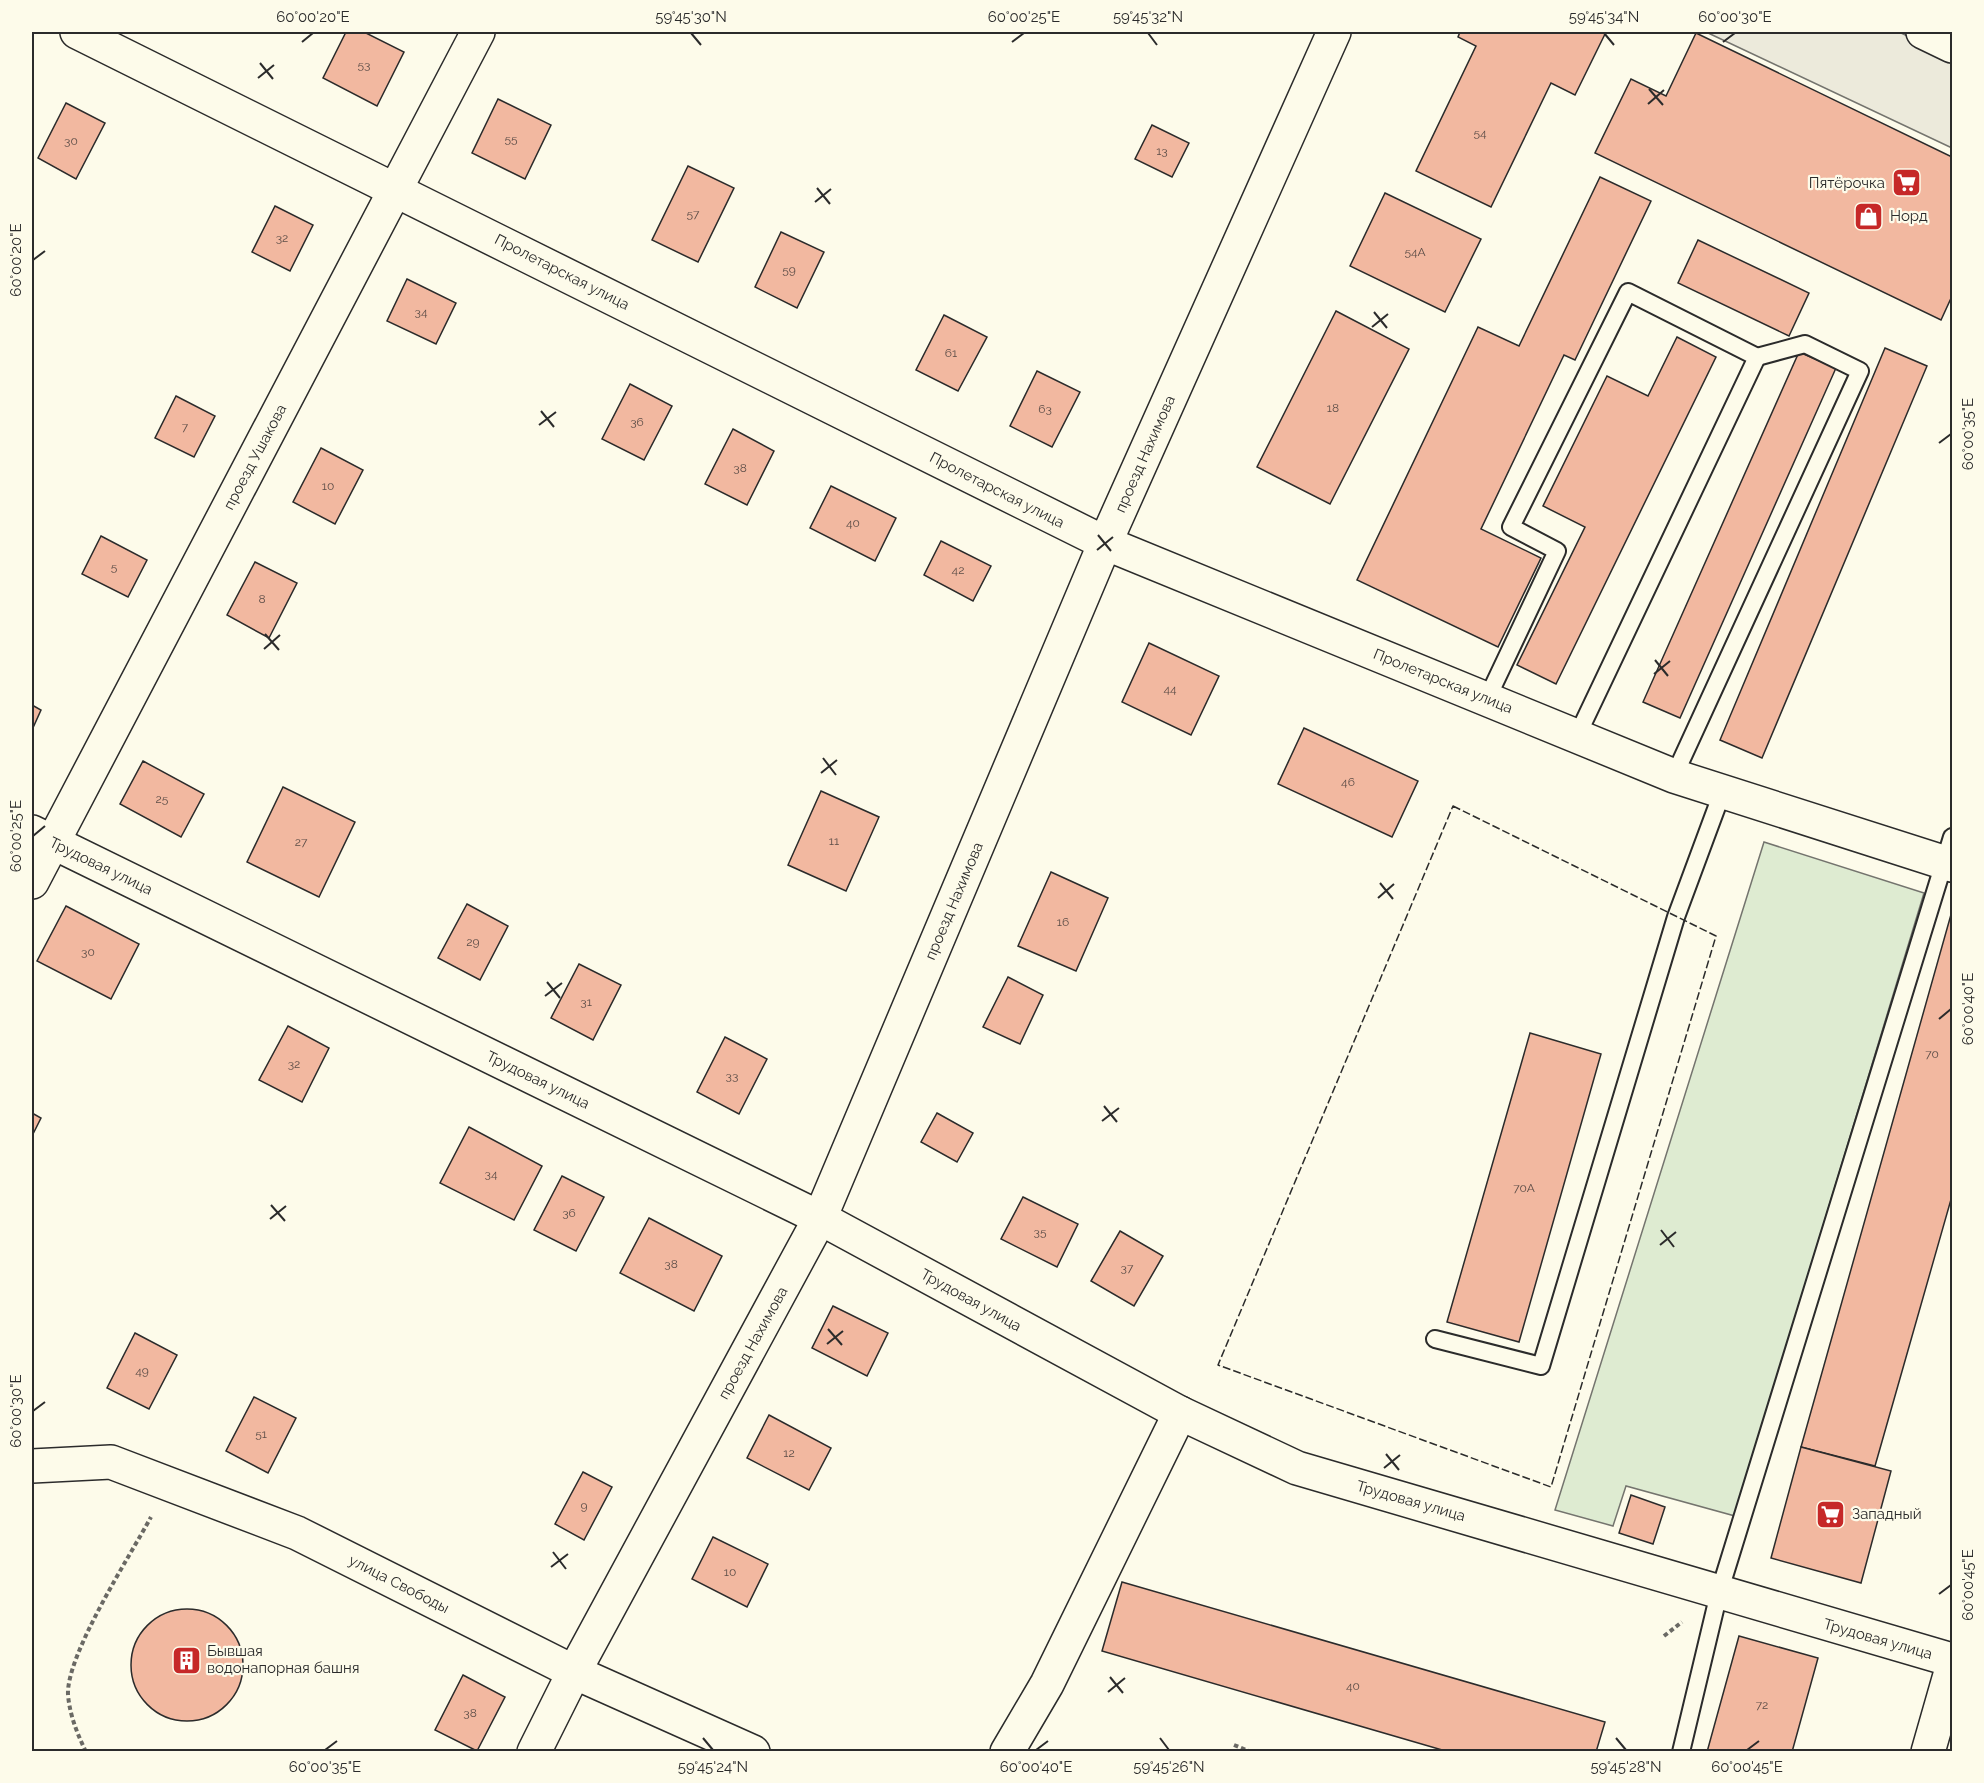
<svg xmlns="http://www.w3.org/2000/svg" width="1984" height="1783" font-family="Raleway,sans-serif">
  <style>
    .green { fill: #deebd1; stroke: #74746e; stroke-width: 1.5 }
    .parking { fill: #eceadb; stroke: #74746e; stroke-width: 1.5 }
    .building { fill: #f2b8a0; stroke: #2b2b2b; stroke-width: 1.5 }
    .lines { fill: none; stroke-linecap: round; stroke-linejoin: round }
    .lane-casing { stroke: #2b2b2b; stroke-width: 20 }
    .street-casing { stroke: #2b2b2b; stroke-width: 36 }
    .path { stroke: #6a6964; stroke-width: 4; stroke-dasharray: 4.5 3; stroke-linecap: butt }
    .lane { stroke: #fdfbea; stroke-width: 16 }
    .street { stroke: #fdfbea; stroke-width: 33 }
    .fence { stroke: #2b2b2b; stroke-width: 1.5; stroke-dasharray: 8 3; stroke-linecap: butt }
    .ticks { fill: none; stroke: #2b2b2b; stroke-width: 2 }
    .labels { text-anchor: middle; dominant-baseline: central; stroke-width: 4.5; stroke-linejoin: round; paint-order: stroke }
    .number-label { font-size: 12px; fill: #5d4e48 }
    .poi-label { font-size: 15px; fill: #2b2b2b; stroke: #fdfbea; text-anchor: start }
    .street-label { font-size: 15px; fill: #2b2b2b; stroke: #fdfbea }
    .neatline { fill: none; stroke: #2b2b2b; stroke-width: 2 }
    .ticks-label { font-size: 15px; text-anchor: middle; fill: #2b2b2b }
  </style>
  <rect width="100%" height="100%" fill="#fdfbea"/>
  <!-- green -->
  <path class="green" d="M1764 842 1924 893 1735 1516 1626 1486 1613 1526 1555 1510Z"/>
  <!-- parking -->
  <path class="parking" d="M1706 32H1899L1952 57V148Z"/>
  <!-- building -->
  <g class="building">
    <path d="M346 32H364L404 52 377 106 323 78Z"/>
    <path d="M1460 32H1606L1575 95 1551 83 1491 207 1416 171 1476 46 1458 37Z"/>
    <path d="M1696 33 1952 157V296L1941 320 1595 153 1631 79 1666 96Z"/>
    <path d="M498 99 551 125 525 179 472 153Z"/>
    <path d="M66 103 105 123 76 179 38 158Z"/>
    <path d="M1152 125 1189 143 1172 177 1135 159Z"/>
    <path d="M688 166 734 188 698 262 652 240Z"/>
    <path d="M1600 177 1651 201 1575 360 1564 355 1481 529 1541 558 1498 647 1357 580 1478 327 1519 346Z"/>
    <path d="M1385 193 1481 239 1445 312 1350 266Z"/>
    <path d="M275 206 313 225 290 271 252 252Z"/>
    <path d="M781 232 824 252 797 308 755 287Z"/>
    <path d="M1698 240 1809 293 1789 336 1678 283Z"/>
    <path d="M407 279 456 303 436 344 387 321Z"/>
    <path d="M1336 311 1409 349 1330 504 1257 467Z"/>
    <path d="M944 315 987 337 958 391 916 370Z"/>
    <path d="M1677 337 1716 357 1556 684 1517 665 1585 527 1543 506 1607 376 1648 396Z"/>
    <path d="M1885 348 1927 366 1762 758 1720 740Z"/>
    <path d="M1799 352 1836 368 1680 718 1643 702Z"/>
    <path d="M1037 371 1080 392 1052 447 1010 426Z"/>
    <path d="M630 384 672 406 644 460 602 439Z"/>
    <path d="M176 396 215 416 194 457 155 438Z"/>
    <path d="M733 429 774 451 747 505 705 484Z"/>
    <path d="M321 448 363 470 335 524 293 502Z"/>
    <path d="M831 486 896 518 875 561 810 528Z"/>
    <path d="M101 536 147 560 128 597 82 574Z"/>
    <path d="M941 541 991 566 973 601 924 575Z"/>
    <path d="M255 562 297 583 269 638 227 615Z"/>
    <path d="M1149 643 1219 676 1191 735 1122 702Z"/>
    <path d="M32 705 41 710 32 730Z"/>
    <path d="M1304 728 1418 781 1392 837 1278 784Z"/>
    <path d="M143 761 204 794 181 837 120 804Z"/>
    <path d="M283 787 355 822 319 897 247 862Z"/>
    <path d="M821 791 879 817 846 891 788 865Z"/>
    <path d="M1051 872 1108 898 1076 971 1018 946Z"/>
    <path d="M467 904 508 926 480 980 438 958Z"/>
    <path d="M66 906 139 944 111 999 37 961Z"/>
    <path d="M1952 911V1196L1875 1466 1801 1447Z"/>
    <path d="M579 964 621 985 593 1040 551 1018Z"/>
    <path d="M1008 977 1043 995 1020 1044 983 1027Z"/>
    <path d="M288 1026 329 1048 302 1102 259 1080Z"/>
    <path d="M1530 1033 1601 1054 1519 1342 1447 1322Z"/>
    <path d="M725 1037 767 1059 739 1114 697 1092Z"/>
    <path d="M32 1113 41 1118 32 1136Z"/>
    <path d="M937 1113 973 1133 957 1162 921 1142Z"/>
    <path d="M469 1127 542 1166 514 1220 440 1183Z"/>
    <path d="M562 1176 604 1197 576 1251 534 1230Z"/>
    <path d="M1023 1197 1078 1224 1057 1267 1001 1239Z"/>
    <path d="M649 1218 722 1256 694 1311 620 1273Z"/>
    <path d="M1120 1231 1163 1256 1134 1306 1091 1281Z"/>
    <path d="M833 1306 888 1333 867 1376 812 1348Z"/>
    <path d="M135 1333 177 1355 149 1409 107 1388Z"/>
    <path d="M254 1397 296 1418 268 1473 226 1451Z"/>
    <path d="M769 1415 831 1448 809 1490 747 1458Z"/>
    <path d="M1801 1447 1891 1471 1861 1583 1771 1558Z"/>
    <path d="M583 1472 612 1487 584 1540 555 1524Z"/>
    <path d="M1631 1495 1665 1507 1653 1544 1619 1533Z"/>
    <path d="M713 1537 768 1564 747 1607 692 1579Z"/>
    <path d="M1122 1582 1605 1722 1596 1752H1449L1102 1651Z"/>
    <circle cx="187" cy="1665" r="56"/>
    <path d="M1739 1636 1818 1658 1792 1752H1707Z"/>
    <path d="M463 1675 505 1697 477 1751 435 1730Z"/>
  </g>
  <g class="lines">
    <defs>
      <g id="lane">
        <path d="M1487 699 1557 551 1511 527 1628 292 1757 357 1577 736"/>
        <path d="M1674 776 1860 371 1805 344 1757 357"/>
        <path d="M1435 1339 1541 1366 1676 917 1722 793"/>
        <path d="M1681 1752 1719 1593 1952 837"/>
      </g>
      <g id="street">
        <path d="M77 32 1105 543 1674 776 1952 865"/>
        <path d="M1923 32 1952 46"/>
        <path d="M32 832 820 1218 1180 1413 1297 1468 1952 1660"/>
        <path d="M32 882 478 32"/>
        <path d="M32 1466 111 1462 297 1533 574 1672 753 1752"/>
        <path d="M534 1752 574 1672 820 1218 1105 543 1334 32"/>
        <path d="M1007 1752 1047 1684 1180 1413"/>
        <path d="M1928 1752 1952 1668"/>
      </g>
    </defs>
    <!-- lane casing -->
    <use href="#lane" class="lane-casing"/>
    <!-- street casing -->
    <use href="#street" class="street-casing"/>
    <!-- path -->
    <g class="path">
      <path d="M1664 1636 1682 1622"/>
      <path d="M1234 1745 1251 1752"/>
      <path d="M86 1752C77 1733 70 1716 68 1695 66 1655 130 1556 151 1517"/>
    </g>
    <!-- lane -->
    <use href="#lane" class="lane"/>
    <!-- street -->
    <use href="#street" class="street"/>
    <!-- fence -->
    <path class="fence" d="M1453 806 1716 936 1551 1487 1218 1365Z"/>
  </g>
  <!-- ticks -->
  <path class="ticks" d="M691 33 701 45M1148 33 1157 45M1604 33 1614 45M302 42 313 33M1012 42 1024 33M1723 42 1735 33M260 63 273 79M258 78 274 65M1649 89 1663 105M1648 104 1664 90M817 188 830 204M815 202 831 189M33 260 45 251M1374 312 1387 328M1372 327 1388 314M541 411 554 427M539 425 556 412M1939 443 1951 434M1098 535 1111 551M1097 550 1113 537M265 634 279 650M264 649 280 635M1655 660 1668 676M1654 674 1670 661M823 758 836 775M821 773 837 760M33 836 45 826M1380 883 1393 899M1378 898 1394 884M547 982 560 998M545 996 562 983M1939 1019 1951 1009M1104 1106 1117 1122M1102 1121 1119 1108M271 1205 285 1221M270 1219 286 1206M1661 1230 1674 1247M1660 1245 1676 1232M828 1329 842 1345M827 1344 843 1331M33 1411 45 1402M1386 1454 1399 1470M1384 1468 1400 1455M553 1552 566 1569M551 1567 568 1554M1939 1594 1951 1585M1110 1677 1123 1693M1108 1692 1125 1678M703 1738 713 1750M1160 1738 1169 1750M1616 1738 1626 1750M325 1750 337 1741M1036 1750 1048 1741M1747 1750 1759 1741"/>
  <!-- icons -->
  <defs>
    <symbol id="supermarket-square" viewBox="-11 -11 22 22"><rect x="-9" y="-9" width="18" height="18" rx="4" fill="#c62828" stroke="#fdfbea"/><path d="M-6-5.5h2.5l.6 2H6L4.5 2H-2.5L-4.4-4H-6ZM-1.5 3.2a1.3 1.3 0 1 0 .1 0ZM3 3.2a1.3 1.3 0 1 0 .1 0Z" fill="#fff"/></symbol>
    <symbol id="shop-square" viewBox="-11 -11 22 22"><rect x="-9" y="-9" width="18" height="18" rx="4" fill="#c62828" stroke="#fdfbea"/><path d="M-5-2.5h2.3a2.7 3.5 0 0 1 5.4 0H5L5.5 6h-11ZM-1.5-2.5h3a1.5 2.3 0 0 0-3 0Z" fill="#fff"/></symbol>
    <symbol id="building-square" viewBox="-11 -11 22 22"><rect x="-9" y="-9" width="18" height="18" rx="4" fill="#c62828" stroke="#fdfbea"/><path d="M-4-6H4V6H1V3H-1V6H-4ZM-2.5-4.3h1.7v1.8h-1.7ZM.8-4.3h1.7v1.8H.8ZM-2.5-1h1.7V.8h-1.7ZM.8-1h1.7V.8H.8Z" fill="#fff"/></symbol>
  </defs>
  <g fill-rule="evenodd">
    <use href="#supermarket-square" x="1890" y="166" width="33" height="33"/>
    <use href="#shop-square" x="1852" y="200" width="33" height="33"/>
    <use href="#supermarket-square" x="1814" y="1498" width="33" height="33"/>
    <use href="#building-square" x="170" y="1644" width="33" height="33"/>
  </g>
  <g class="labels">
    <!-- number labels -->
    <g class="number-label">
      <text x="364" y="65">53</text>
      <text x="1480" y="133">54</text>
      <text x="511" y="139">55</text>
      <text x="71" y="141">30</text>
      <text x="1162" y="151">13</text>
      <text x="693" y="214">57</text>
      <text x="282" y="238">32</text>
      <text x="1415" y="252">54А</text>
      <text x="789" y="270">59</text>
      <text x="421" y="312">34</text>
      <text x="951" y="353">61</text>
      <text x="1333" y="408">18</text>
      <text x="1045" y="409">63</text>
      <text x="637" y="422">36</text>
      <text x="185" y="427">7</text>
      <text x="740" y="468">38</text>
      <text x="328" y="486">10</text>
      <text x="853" y="523">40</text>
      <text x="114" y="567">5</text>
      <text x="958" y="570">42</text>
      <text x="262" y="599">8</text>
      <text x="1170" y="689">44</text>
      <text x="1348" y="782">46</text>
      <text x="162" y="799">25</text>
      <text x="834" y="841">11</text>
      <text x="301" y="842">27</text>
      <text x="1063" y="922">16</text>
      <text x="473" y="942">29</text>
      <text x="88" y="952">30</text>
      <text x="586" y="1002">31</text>
      <text x="1932" y="1054">70</text>
      <text x="294" y="1064">32</text>
      <text x="732" y="1076">33</text>
      <text x="491" y="1174">34</text>
      <text x="1524" y="1188">70А</text>
      <text x="569" y="1213">36</text>
      <text x="1040" y="1232">35</text>
      <text x="671" y="1264">38</text>
      <text x="1127" y="1268">37</text>
      <text x="142" y="1371">49</text>
      <text x="261" y="1434">51</text>
      <text x="789" y="1453">12</text>
      <text x="584" y="1506">9</text>
      <text x="730" y="1572">10</text>
      <text x="1353" y="1686">40</text>
      <text x="1762" y="1705">72</text>
      <text x="470" y="1713">38</text>
    </g>
    <!-- poi labels -->
    <g class="poi-label">
      <text x="1885" y="183" text-anchor="end">Пятёрочка</text>
      <text x="1890" y="216">Норд</text>
      <text x="1852" y="1514">Западный</text>
      <text x="207" y="1651">Бывшая<tspan x="207" dy="17">водонапорная башня</tspan></text>
    </g>
    <!-- street labels -->
    <g class="street-label">
      <text transform="translate(562 272) rotate(27)">Пролетарская улица</text>
      <text transform="translate(1145 454) rotate(-66)">проезд Нахимова</text>
      <text transform="translate(255 457) rotate(-62)">проезд Ушакова</text>
      <text transform="translate(997 490) rotate(27)">Пролетарская улица</text>
      <text transform="translate(1443 681) rotate(22)">Пролетарская улица</text>
      <text transform="translate(101 866) rotate(26)">Трудовая улица</text>
      <text transform="translate(954 901) rotate(-67)">проезд Нахимова</text>
      <text transform="translate(538 1080) rotate(26)">Трудовая улица</text>
      <text transform="translate(971 1300) rotate(29)">Трудовая улица</text>
      <text transform="translate(753 1343) rotate(-61)">проезд Нахимова</text>
      <text transform="translate(1411 1501) rotate(16)">Трудовая улица</text>
      <text transform="translate(399 1584) rotate(27)">улица Свободы</text>
      <text transform="translate(1878 1639) rotate(16)">Трудовая улица</text>
    </g>
  </g>
  <!-- border -->
  <rect width="1984" height="1783" fill="none" stroke="#fdfbea" stroke-width="66"/>
  <rect x="33" y="33" width="1918" height="1717" class="neatline"/>
  <g class="ticks-label">
    <text x="313" y="22">60°00'20"E</text>
    <text x="691" y="22">59°45'30"N</text>
    <text x="1024" y="22">60°00'25"E</text>
    <text x="1148" y="22">59°45'32"N</text>
    <text x="1604" y="22">59°45'34"N</text>
    <text x="1735" y="22">60°00'30"E</text>
    <text transform="translate(16 260) rotate(-90)" y="5">60°00'20"E</text>
    <text transform="translate(1968 434) rotate(-90)" y="5">60°00'35"E</text>
    <text transform="translate(16 836) rotate(-90)" y="5">60°00'25"E</text>
    <text transform="translate(1968 1009) rotate(-90)" y="5">60°00'40"E</text>
    <text transform="translate(16 1411) rotate(-90)" y="5">60°00'30"E</text>
    <text transform="translate(1968 1585) rotate(-90)" y="5">60°00'45"E</text>
    <text x="325" y="1772">60°00'35"E</text>
    <text x="713" y="1772">59°45'24"N</text>
    <text x="1036" y="1772">60°00'40"E</text>
    <text x="1169" y="1772">59°45'26"N</text>
    <text x="1626" y="1772">59°45'28"N</text>
    <text x="1747" y="1772">60°00'45"E</text>
  </g>
</svg>
